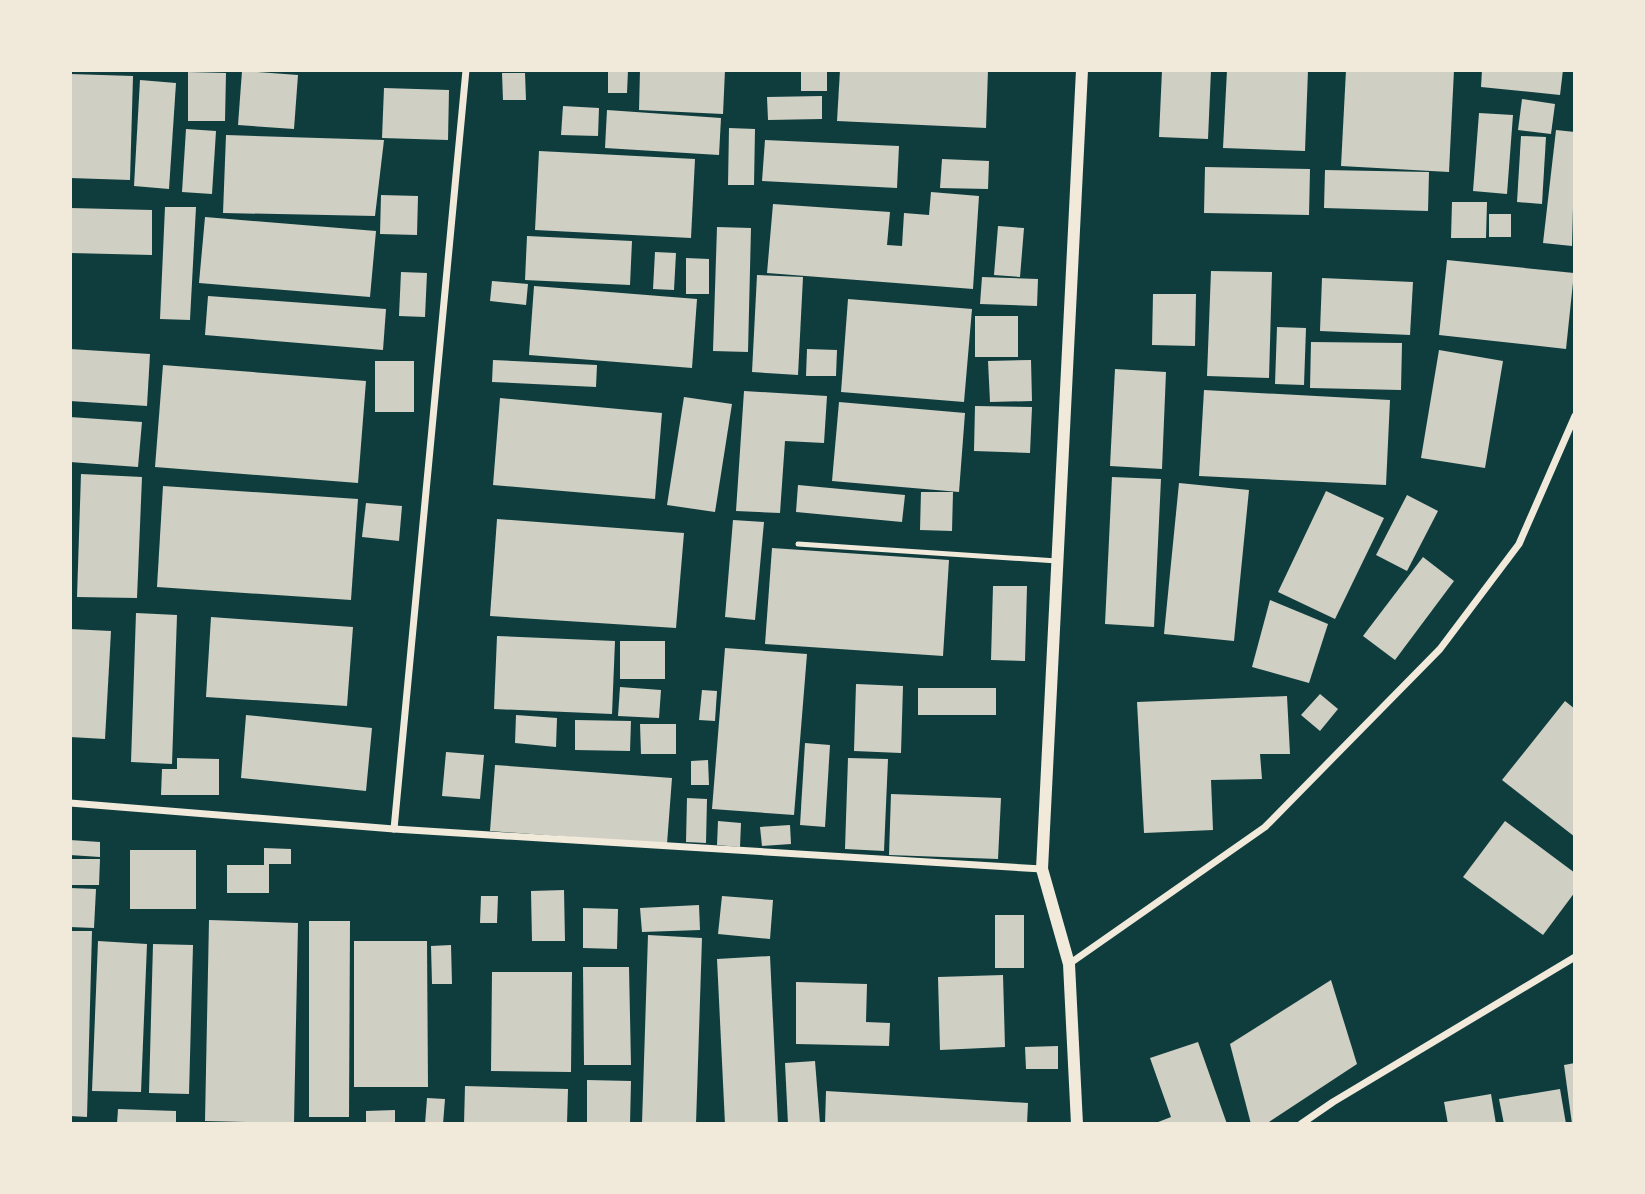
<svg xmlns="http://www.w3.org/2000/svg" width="1645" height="1194" font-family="Jost,sans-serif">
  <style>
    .building { fill: #cfcfc3 }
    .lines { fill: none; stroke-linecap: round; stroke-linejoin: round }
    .service { stroke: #f1e9da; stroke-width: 5 }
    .minor { stroke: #f1e9da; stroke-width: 7 }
    .tertiary { stroke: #f1e9da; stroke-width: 12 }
  </style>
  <rect width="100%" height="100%" fill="#0f3d3e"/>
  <!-- building -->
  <g class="building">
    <path d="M608 70H628L627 93H608Z"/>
    <path d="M640 70H725L723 114 639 110Z"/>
    <rect x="801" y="70" width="26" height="21"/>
    <path d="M840 70H988L986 128 837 121Z"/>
    <path d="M1162 70H1211L1208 139 1159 137Z"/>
    <path d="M1227 70H1308L1305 151 1223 148Z"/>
    <path d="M1346 70H1454L1449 172 1341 166Z"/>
    <path d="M1482 70H1563L1560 95 1481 87Z"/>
    <path d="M242 71 298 75 294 129 238 125Z"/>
    <path d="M188 72 226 73 225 121H188Z"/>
    <path d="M502 73H525L526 100H503Z"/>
    <path d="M70 74 133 76 130 180 70 178Z"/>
    <path d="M140 80 176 83 169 189 134 186Z"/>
    <path d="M384 88 449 90 448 140 382 138Z"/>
    <path d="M822 96V119L768 120 767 97Z"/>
    <path d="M1522 99 1555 104 1551 134 1518 130Z"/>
    <path d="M563 106 599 108 598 136 561 135Z"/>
    <path d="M607 110 721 118 719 155 605 148Z"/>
    <path d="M1479 113 1513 115 1507 194 1473 191Z"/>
    <path d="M729 128 755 129 754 185H728Z"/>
    <path d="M186 129 216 131 212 194 182 192Z"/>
    <path d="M1556 130 1575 132 1572 246 1543 243Z"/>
    <path d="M226 135 384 140 375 216 223 213Z"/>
    <path d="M1521 136 1546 137 1542 204 1517 202Z"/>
    <path d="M765 140 899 146 897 188 762 181Z"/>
    <path d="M539 151 695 159 691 238 535 230Z"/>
    <path d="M942 159 989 161 988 189 940 188Z"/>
    <path d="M1205 167 1310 169 1309 215 1204 213Z"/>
    <path d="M1325 170 1429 172 1428 211 1324 208Z"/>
    <path d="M931 192 979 196 973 289 767 273 773 204 890 212 887 245 902 246 904 213 929 215Z"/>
    <path d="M381 195 418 196 417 235 380 234Z"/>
    <path d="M1452 202H1487L1486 238H1451Z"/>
    <path d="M165 207H196L190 320 160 319Z"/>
    <path d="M70 208 152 210V255L70 253Z"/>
    <rect x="1489" y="214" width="22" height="23"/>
    <path d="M205 217 376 231 370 297 199 283Z"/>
    <path d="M998 226 1024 228 1020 277 994 275Z"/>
    <path d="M717 227 751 228 748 352 713 351Z"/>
    <path d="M527 236 632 241 630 285 525 280Z"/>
    <path d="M655 252 676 253 674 290 653 289Z"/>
    <path d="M686 258 709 259V294H686Z"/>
    <path d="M1447 260 1574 273 1566 349 1439 335Z"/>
    <path d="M1211 271 1272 272 1269 378 1207 376Z"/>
    <path d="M401 272 427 273 425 317 399 316Z"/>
    <path d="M757 275 803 277 798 375 752 372Z"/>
    <path d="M982 277 1038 279 1037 306 980 304Z"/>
    <path d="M1322 278 1413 282 1410 335 1320 331Z"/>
    <path d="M492 281 528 284 526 305 490 301Z"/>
    <path d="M534 286 697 299 692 368 529 355Z"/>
    <path d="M1153 294H1196L1195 346 1152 345Z"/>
    <path d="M208 296 386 309 383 350 205 335Z"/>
    <path d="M848 299 972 309 964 402 841 392Z"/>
    <rect x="975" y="316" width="43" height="41"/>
    <path d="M1277 327 1306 328 1304 385 1275 384Z"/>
    <path d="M1311 342 1402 343 1401 390 1310 388Z"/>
    <path d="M70 349 150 354 147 406 70 401Z"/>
    <path d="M807 349 837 350 836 376H806Z"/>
    <path d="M1439 350 1503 361 1485 468 1421 458Z"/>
    <path d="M493 360 597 365 596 387 492 382Z"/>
    <path d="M1031 360 1032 401 990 402 988 361Z"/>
    <rect x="375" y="361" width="39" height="51"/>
    <path d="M163 365 366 381 358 483 155 467Z"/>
    <path d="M1115 369 1166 372 1162 469 1110 466Z"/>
    <path d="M1204 390 1390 400 1386 485 1199 476Z"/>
    <path d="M744 391 827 396 824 443 785 441 780 513 736 511Z"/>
    <path d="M684 397 732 404 715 512 667 505Z"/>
    <path d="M500 398 662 413 655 499 493 485Z"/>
    <path d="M839 402 965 413 959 492 832 481Z"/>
    <path d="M975 406 1032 407 1030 453 974 451Z"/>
    <path d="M70 417 142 422 138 467 70 462Z"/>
    <path d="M81 474 142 477 137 598 77 597Z"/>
    <path d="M1112 477 1161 479 1154 627 1105 624Z"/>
    <path d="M1179 483 1249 490 1234 641 1164 634Z"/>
    <path d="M798 485 905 495 902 522 796 512Z"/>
    <path d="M163 486 358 499 351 600 157 587Z"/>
    <path d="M1326 491 1384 518 1335 619 1278 592Z"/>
    <path d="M921 492H953L952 531 920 530Z"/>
    <path d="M1407 495 1438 511 1407 571 1376 555Z"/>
    <path d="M366 503 402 506 399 541 362 537Z"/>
    <path d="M497 519 684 533 676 628 490 616Z"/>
    <path d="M733 520 764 522 755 620 725 617Z"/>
    <path d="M772 548 949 560 943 656 765 644Z"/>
    <path d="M1423 557 1454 581 1395 660 1363 636Z"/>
    <path d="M993 586H1027L1025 661 991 660Z"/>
    <path d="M1270 600 1328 624 1309 683 1252 667Z"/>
    <path d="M136 613 177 615 172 764 131 762Z"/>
    <path d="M211 617 353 627 347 706 206 697Z"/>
    <path d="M70 629 111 631 105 739 70 737Z"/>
    <path d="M497 636 615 641 612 714 494 709Z"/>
    <rect x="620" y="641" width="45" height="38"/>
    <path d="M725 648 807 654 794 815 712 809Z"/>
    <path d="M856 684 903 686 901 753 854 751Z"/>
    <path d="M620 687 661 690 659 718 618 716Z"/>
    <rect x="918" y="688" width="78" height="27"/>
    <path d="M702 690 717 691 715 721 699 720Z"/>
    <path d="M1320 694 1338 709 1320 731 1301 715Z"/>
    <path d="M1287 696 1290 754H1260L1262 779 1211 780 1213 830 1144 833 1137 702Z"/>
    <path d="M1565 701 1575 709V837L1502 780Z"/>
    <path d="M246 715 372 728 366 791 241 778Z"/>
    <path d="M516 715 557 718 556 747 515 743Z"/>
    <path d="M575 720 631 721 630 751 575 750Z"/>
    <path d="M640 724H676V754H641Z"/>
    <path d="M805 743 830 745 825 827 800 825Z"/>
    <path d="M446 752 484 755 480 799 442 796Z"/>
    <path d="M177 758 219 759V795H161L162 769H177Z"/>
    <path d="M848 758 888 759 884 851 845 849Z"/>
    <path d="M708 760 709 785H691V761Z"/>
    <path d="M495 765 672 778 667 844 490 831Z"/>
    <path d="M891 794 1001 798 998 859 889 855Z"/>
    <path d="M687 798 707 799 706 843 686 842Z"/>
    <path d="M718 821 741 823 740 847 717 845Z"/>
    <path d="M1505 821 1575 873V892L1543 935 1463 877Z"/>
    <path d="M790 825 791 844 762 846 760 827Z"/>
    <path d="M70 840 100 842V857L70 855Z"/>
    <path d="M264 848 291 849V864H269V893H227V865H264Z"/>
    <rect x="130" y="850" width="66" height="59"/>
    <path d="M70 859H100L99 885H70Z"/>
    <path d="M70 888 96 889 94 928 70 927Z"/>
    <path d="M564 890 565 941H532L531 891Z"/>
    <path d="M481 896H498L497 923H480Z"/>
    <path d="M722 896 773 900 770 939 718 934Z"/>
    <path d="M699 905 700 930 642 932 640 908Z"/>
    <path d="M583 908 618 909 617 949 583 948Z"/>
    <rect x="995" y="915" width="29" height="53"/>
    <path d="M209 920 298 923 294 1123 205 1121Z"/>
    <path d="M309 921H350L349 1117H309Z"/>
    <path d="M70 931H92L87 1117 70 1116Z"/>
    <path d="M648 935 702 938 696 1124H642Z"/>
    <path d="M98 941 147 944 141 1092 92 1091Z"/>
    <path d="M354 941H427L428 1087H354Z"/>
    <path d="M153 944 193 945 189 1094 149 1093Z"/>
    <path d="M451 945 452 984H432L431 946Z"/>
    <path d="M770 956 778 1124H725L717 959Z"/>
    <path d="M583 967H629L631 1065H584Z"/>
    <path d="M492 972H572L571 1072 491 1071Z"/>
    <path d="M1003 975 1005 1047 940 1050 938 977Z"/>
    <path d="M1331 980 1357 1064 1266 1124H1251L1230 1044Z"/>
    <path d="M796 982 867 984 866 1022 890 1023 889 1046 796 1044Z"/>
    <path d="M1198 1042 1227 1124H1153L1171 1117 1150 1058Z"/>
    <path d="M1058 1046V1069H1026L1025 1047Z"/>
    <path d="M815 1061 820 1124H788L785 1063Z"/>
    <path d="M1575 1063V1124H1572L1564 1065Z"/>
    <path d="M587 1080 631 1081 630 1124H587Z"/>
    <path d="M465 1086 568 1089 567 1124H464Z"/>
    <path d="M1560 1089 1566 1124H1504L1499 1099Z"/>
    <path d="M826 1091 1028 1103 1027 1124H825Z"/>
    <path d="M1491 1094 1496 1124H1448L1444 1102Z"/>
    <path d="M427 1098 445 1099 443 1124H425Z"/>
    <path d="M118 1109 176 1111V1124H117Z"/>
    <path d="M395 1110V1124H366V1111Z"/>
  </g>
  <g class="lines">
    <!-- service -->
    <path class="service" d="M798 544 1057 561"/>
    <!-- minor -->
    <g class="minor">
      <path d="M70 803 394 829 1042 869"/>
      <path d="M394 829 466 70"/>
      <path d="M1069 964 1265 827 1440 649 1519 544 1575 416"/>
      <path d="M1301 1124 1333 1102 1575 957"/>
    </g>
    <!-- tertiary -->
    <path class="tertiary" d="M1077 1124 1069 964 1042 869 1082 70"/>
  </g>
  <!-- border -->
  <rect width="1645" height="1194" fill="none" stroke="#f1e9da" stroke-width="144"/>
</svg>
